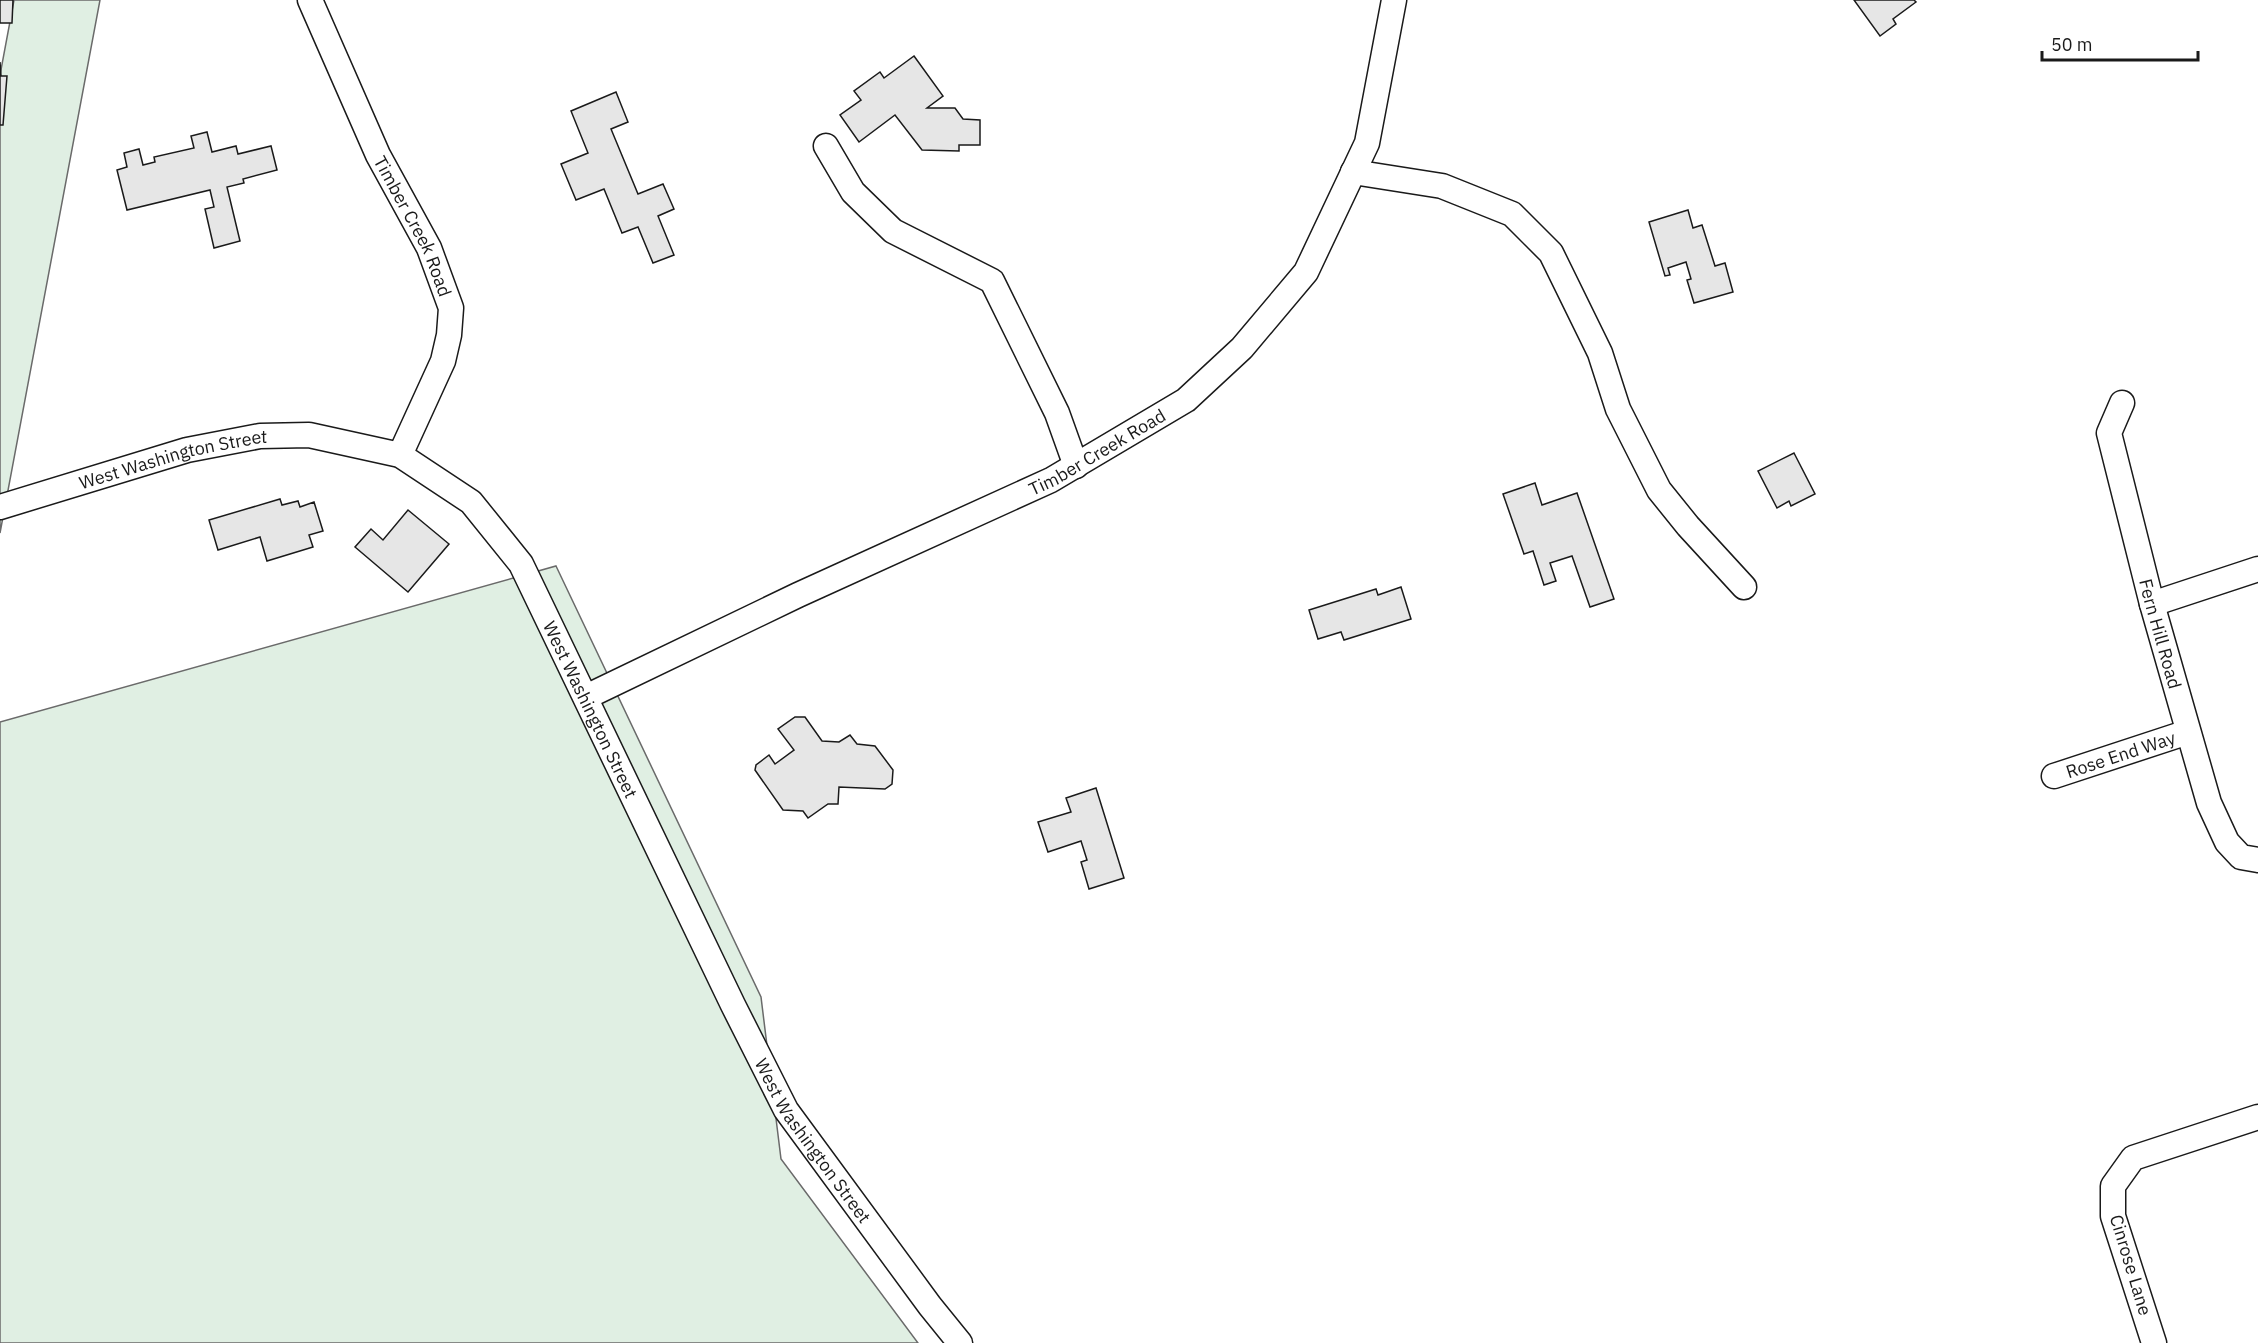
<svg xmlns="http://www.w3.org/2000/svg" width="2258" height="1343" font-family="'IBM Plex Sans',sans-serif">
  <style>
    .green { fill: #e0efe3; stroke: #6a6a6a; stroke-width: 1.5 }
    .building { fill: #e6e6e6; stroke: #1a1a1a; stroke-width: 1.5 }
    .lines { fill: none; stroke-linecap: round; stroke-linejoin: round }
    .minor-casing { stroke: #1a1a1a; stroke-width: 27 }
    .minor { stroke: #fff; stroke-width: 24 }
    .labels { text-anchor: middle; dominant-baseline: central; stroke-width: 4.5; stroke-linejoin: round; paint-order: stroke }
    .street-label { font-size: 18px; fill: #1a1a1a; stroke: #fff }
  </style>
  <rect width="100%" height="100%" fill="#fff"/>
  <!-- green -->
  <g class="green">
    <path d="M14 0H100L0 533V75Z"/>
    <path d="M556 566 761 997 781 1159 918 1343H0V722Z"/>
  </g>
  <!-- building -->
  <g class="building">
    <path d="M0 0H13L12 23H0Z"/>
    <path d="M1854 0H1914L1916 2 1893 19 1896 24 1880 36Z"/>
    <path d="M914 56 943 96 927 108H955L963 119 980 120V145H959V151L922 150 895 115 859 142 840 115 861 100 854 91 880 72 884 78Z"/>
    <path d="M0 62 1 76H7L3 125H0Z"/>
    <path d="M616 92 628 122 611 129 638 194 663 184 674 209 658 216 674 255 653 263 638 227 622 233 604 189 576 200 561 164 588 153 571 111Z"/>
    <path d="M207 132 212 152 236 146 238 154 271 146 277 170 243 179 244 183 227 187 240 241 214 248 205 209 214 207 210 190 127 210 117 170 127 167 124 153 139 149 143 165 155 162 154 157 194 148 191 136Z"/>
    <path d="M1688 210 1693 228 1702 225 1715 266 1725 263 1733 292 1694 303 1687 280 1691 279 1686 262 1668 268 1670 275 1665 276 1649 222Z"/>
    <path d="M1794 453 1815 494 1791 506 1789 501 1777 508 1758 471Z"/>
    <path d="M1535 483 1542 505 1577 493 1614 599 1590 607 1572 556 1550 563 1556 581 1544 585 1533 551 1524 554 1503 494Z"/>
    <path d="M280 499 282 505 298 501 300 507 314 502 323 531 309 535 313 547 267 561 260 537 218 550 209 520Z"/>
    <path d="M408 510 449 544 408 592 355 547 371 529 383 540Z"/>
    <path d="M1401 587 1411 619 1344 640 1341 632 1318 639 1309 610 1376 589 1378 595Z"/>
    <path d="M795 717H805L822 741 839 742 850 735 857 744 875 746 893 770 892 784 885 789 839 787 838 804H828L808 818 803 811 783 810 755 770 756 765 769 755 775 764 794 750 778 729Z"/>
    <path d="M1096 788 1124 878 1089 889 1081 862 1087 860 1081 841 1048 852 1038 822 1071 812 1066 798Z"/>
  </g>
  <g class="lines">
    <defs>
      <g id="minor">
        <path id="s1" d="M310 0 378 155 429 248 451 308 449 335 443 361 400 455"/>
        <path d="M826 146 853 192 893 231 992 281 1057 413 1076 466"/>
        <path d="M1353 172 1442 186 1512 214 1551 253 1600 353 1618 409 1659 490 1688 526 1744 587"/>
        <path id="s2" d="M2122 403 2109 433 2152 604 2209 803 2227 842 2241 857 2258 860"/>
        <path id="s3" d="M0 507 187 450 260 436 309 435 400 455 471 502 521 564 733 1005 786 1110 930 1306 960 1343"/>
        <path d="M2152 604 2258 569"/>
        <path id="s4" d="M586 697 798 595 1051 480 1186 400 1242 348 1306 272 1367 143 1394 0"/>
        <path id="s5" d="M2054 776 2188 732"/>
        <path d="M2154 1343 2113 1216V1186L2133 1158 2258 1117"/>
      </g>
    </defs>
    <!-- minor casing -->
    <use href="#minor" class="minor-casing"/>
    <!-- minor -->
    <use href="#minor" class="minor"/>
  </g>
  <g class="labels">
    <!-- street labels -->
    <g class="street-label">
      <text stroke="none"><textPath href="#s1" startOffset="249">Timber Creek Road</textPath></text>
      <text stroke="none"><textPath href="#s4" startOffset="567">Timber Creek Road</textPath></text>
      <text stroke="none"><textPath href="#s3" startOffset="180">West Washington Street</textPath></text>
      <text stroke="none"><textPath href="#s2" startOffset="240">Fern Hill Road</textPath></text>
      <text stroke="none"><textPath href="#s3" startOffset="738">West Washington Street</textPath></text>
      <text stroke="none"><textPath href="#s5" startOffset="70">Rose End Way</textPath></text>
      <text stroke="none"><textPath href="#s3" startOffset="1224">West Washington Street</textPath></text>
      <text transform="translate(2131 1265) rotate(73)">Cinrose Lane</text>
    </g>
  </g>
  <!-- scale -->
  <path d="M2042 51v9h156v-9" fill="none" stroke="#1a1a1a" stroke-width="3"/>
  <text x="2051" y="51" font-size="18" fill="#1a1a1a" stroke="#ffffff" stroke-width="4.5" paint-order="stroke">50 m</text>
</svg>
